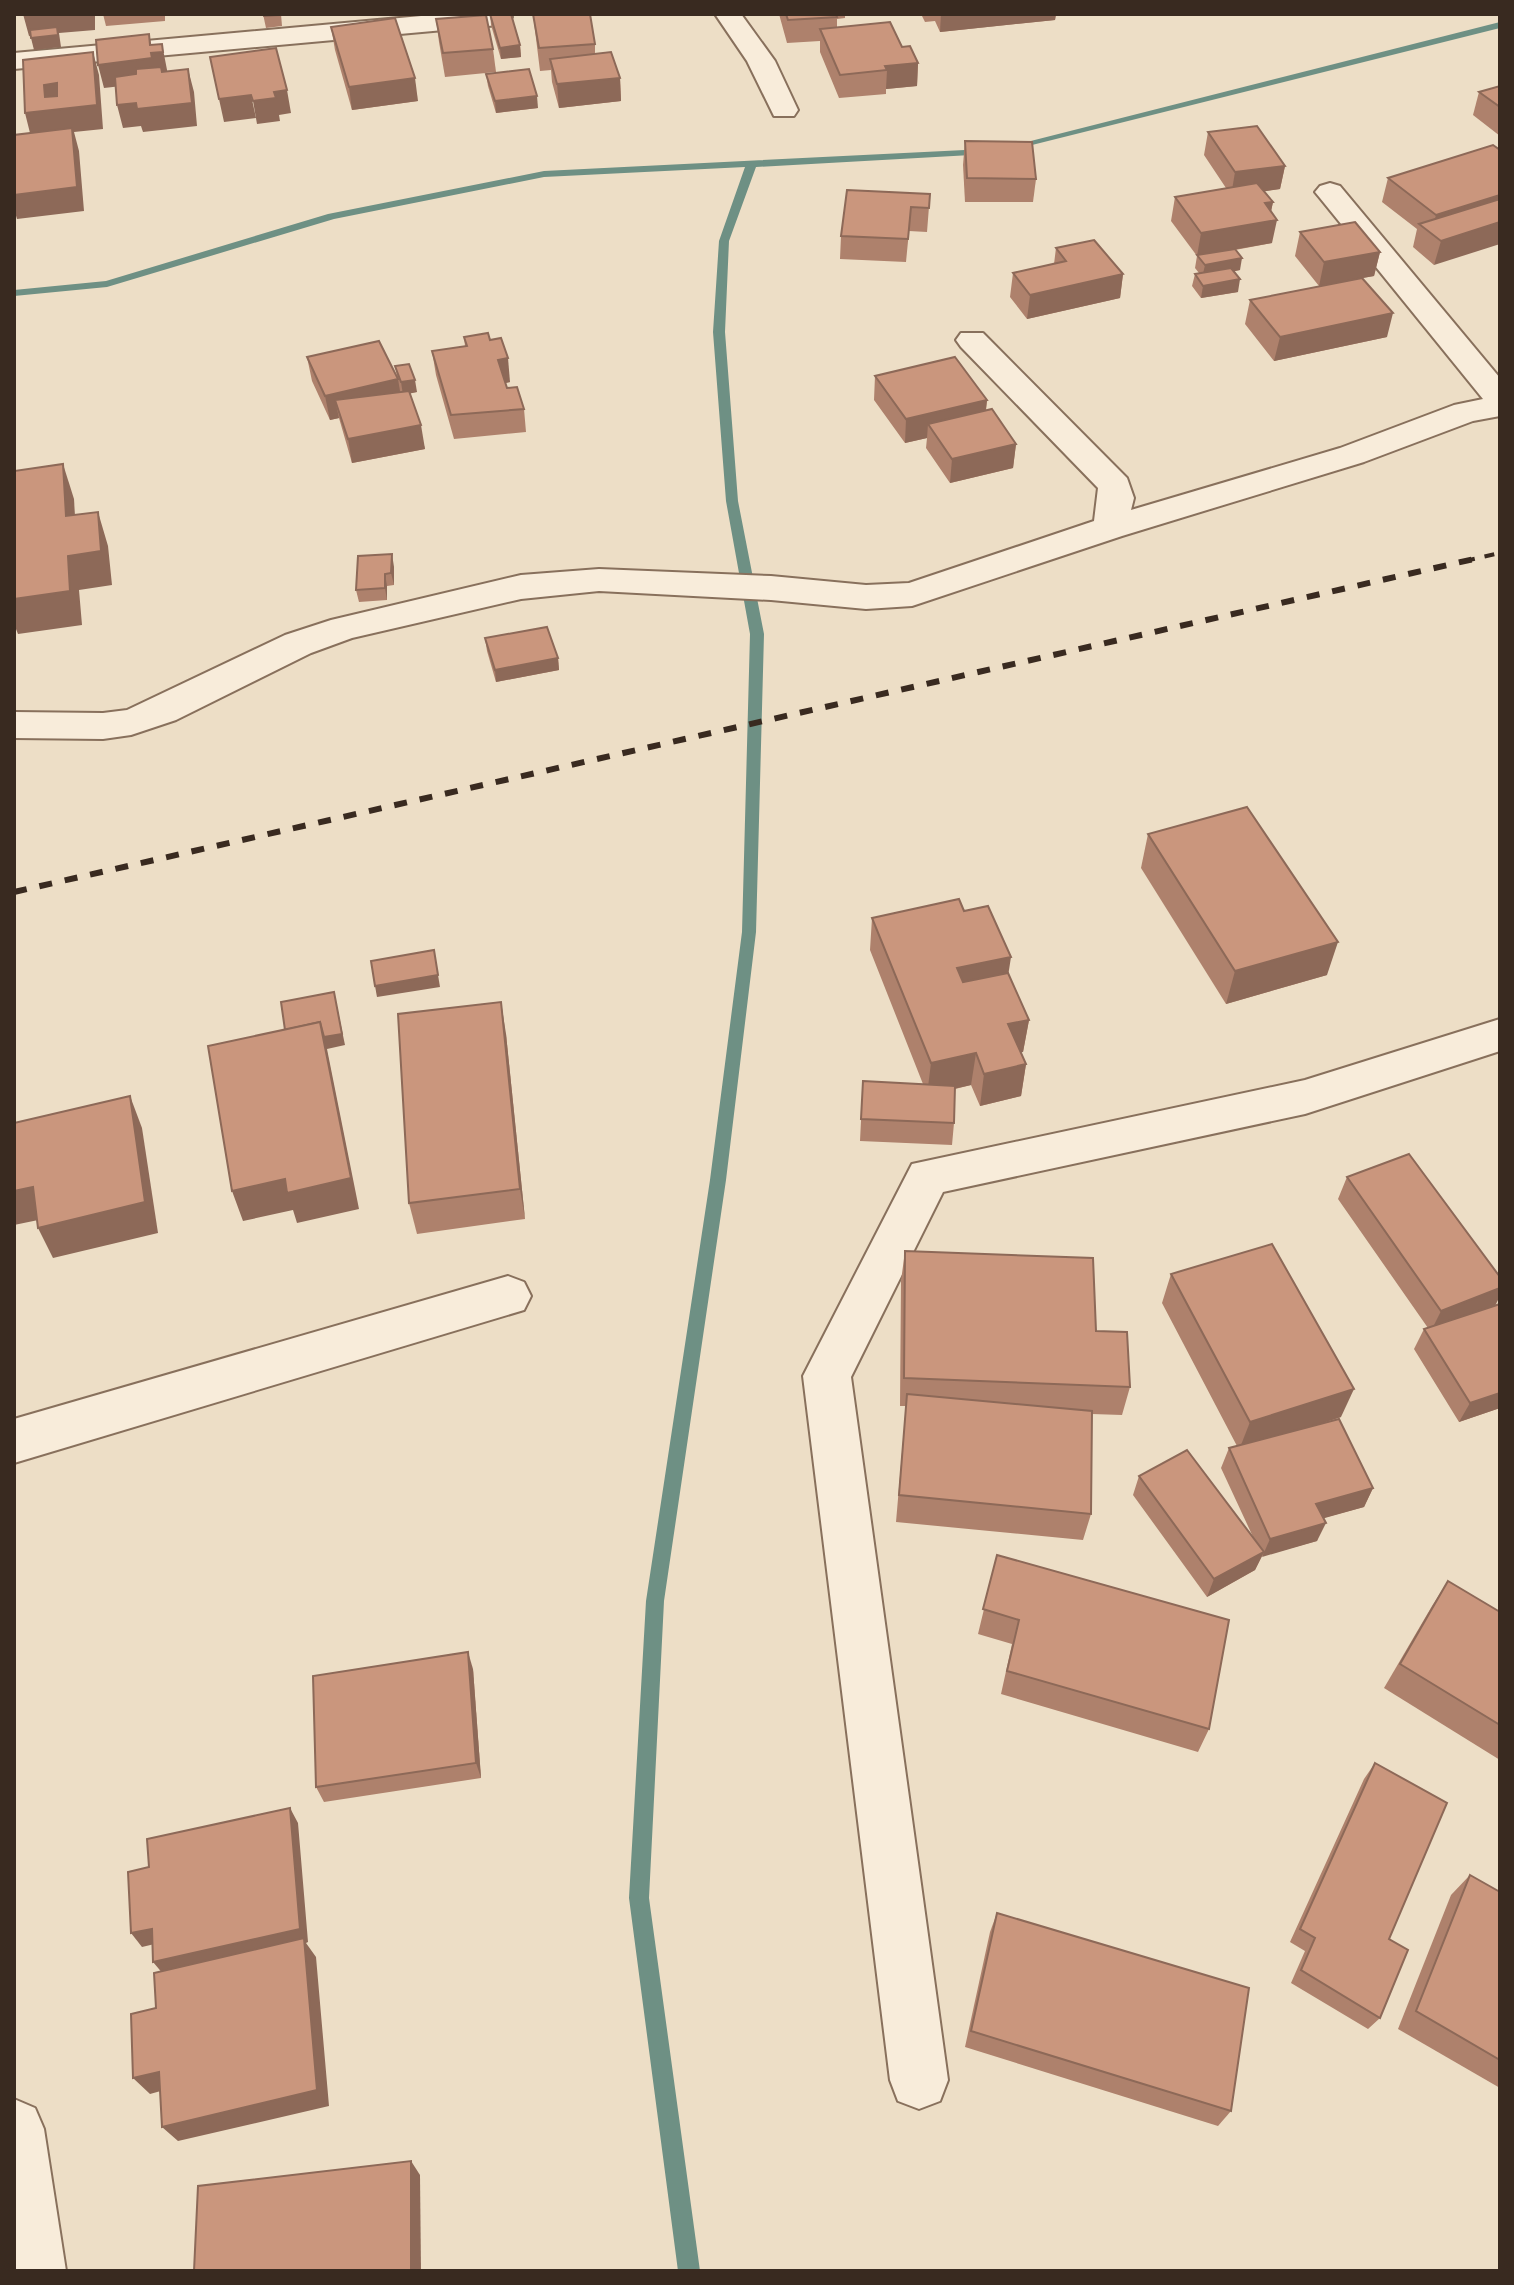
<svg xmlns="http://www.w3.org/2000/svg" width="1514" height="2285" font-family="Lora,serif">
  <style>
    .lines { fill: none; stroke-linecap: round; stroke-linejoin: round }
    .stream { fill: #6e9084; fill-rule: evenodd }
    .street-casing { stroke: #88705c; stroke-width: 4 }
    .street { fill: #f8ecda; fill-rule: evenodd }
    .rail-far1 { stroke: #392a20; stroke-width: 4; stroke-dasharray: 10 10; stroke-linecap: butt }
    .rail { stroke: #392a20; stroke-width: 6; stroke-dasharray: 13 13; stroke-linecap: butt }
    .wall { fill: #ae816c }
    .shaded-wall { fill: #8d6958 }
    .building { fill: #ca967d; stroke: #8d6958; stroke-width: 2; fill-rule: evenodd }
  </style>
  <rect width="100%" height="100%" fill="#eddec6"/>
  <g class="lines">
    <!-- stream -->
    <g class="stream">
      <path d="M1500 22V28L1012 150 1007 147Z"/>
      <path d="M985 149 990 152 989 154 756 167 729 241 725 332 738 501 764 634 756 932 726 1180 664 1601 649 1898 700 2271H678L629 1898 646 1601 710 1180 742 932 750 634 726 501 713 332 719 241 745 167 544 177 334 219 107 287 14 296V290L106 281 328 214 544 171Z"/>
    </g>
    <defs>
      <g id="street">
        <path d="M443 14H510L512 17 508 23 499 25 14 69V53Z"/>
        <path d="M715 14H741L775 61 798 110 794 116H774L747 61Z"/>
        <path d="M1330 183 1340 186 1500 378V416L1473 421 1364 462 1122 536 912 606 866 609 771 600 599 591 521 599 352 638 311 653 176 720 131 735 103 739 14 738V712L103 713 127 710 285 635 331 620 521 575 599 569 771 576 866 585 909 583 1094 521 1098 488 961 347 956 340 961 333H983L1127 478 1134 498 1131 510 1340 448 1454 405 1483 399 1320 198 1315 192 1320 186Z"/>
        <path d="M1500 1019V1051L1305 1114 943 1192 851 1377 948 2080 940 2101 919 2109 898 2101 890 2080 803 1376 912 1164 1305 1080Z"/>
        <path d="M508 1276 524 1282 531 1296 524 1310 14 1463V1419Z"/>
        <path d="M14 2099 35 2108 44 2129 66 2271H14Z"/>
      </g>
    </defs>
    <!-- street casing -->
    <use href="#street" class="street-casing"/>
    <!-- street -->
    <use href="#street" class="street"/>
    <!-- rail-far1 -->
    <path class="rail-far1" d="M1465 561 1500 553"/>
    <!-- rail -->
    <path class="rail" d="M14 892 1474 559"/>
  </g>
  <!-- wall -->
  <g class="wall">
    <path d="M103 14H165V21L106 26Z"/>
    <path d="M263 14H281L282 26 266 28Z"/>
    <path d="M490 14 520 45 521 57 501 59 491 25Z"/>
    <path d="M533 14 595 44V54L620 78 621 101 559 108 552 82 551 70 540 71Z"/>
    <path d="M779 14H845V18L837 19V27L902 47 918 63 917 86 886 89V94L839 98 820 52V41L787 43Z"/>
    <path d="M921 14H1056L1055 20 940 32 935 21 925 22Z"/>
    <path d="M436 19 493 49 496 72 445 77 439 42Z"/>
    <path d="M331 27 418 101 352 110 335 50Z"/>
    <path d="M486 74 538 108 496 113 488 86Z"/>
    <path d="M1500 86V136L1473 115 1479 92Z"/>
    <path d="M1208 132 1285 166 1280 189 1264 191 1273 202 1271 211 1272 243 1235 250 1240 270 1234 271 1238 292 1201 298 1192 286 1195 274 1199 273 1195 268 1197 256 1171 221 1175 197 1226 188 1204 155Z"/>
    <path d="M965 141 1036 179 1033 202H965L963 165Z"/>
    <path d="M1493 145 1434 265 1413 247 1417 229 1382 202 1388 178Z"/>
    <path d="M930 194 927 232 909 231 906 262 840 259 841 236Z"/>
    <path d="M1300 232 1380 252 1374 276 1362 278 1387 337 1274 361 1245 324 1250 300 1357 279 1319 286 1295 256Z"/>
    <path d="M1056 248 1123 274 1120 298 1027 319 1010 297 1013 273 1054 264Z"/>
    <path d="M464 337 490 340 510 382 505 383 507 388 524 409 526 432 454 439 436 375 432 351 465 346Z"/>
    <path d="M307 357 397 376 395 366 417 392 410 393 425 449 352 463 339 418 330 420 312 381Z"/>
    <path d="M875 376 987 400 986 411 1016 444 1013 468 950 483 926 448 927 438 905 443 874 400Z"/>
    <path d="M394 567V585L387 586V600L359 602 356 590Z"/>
    <path d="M485 638 558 658 559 670 496 682 487 651Z"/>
    <path d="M1148 834 1327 975 1226 1004 1141 868Z"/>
    <path d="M964 911 1008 974 1029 1020 1023 1052H1021L1026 1064 1021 1096 980 1106 971 1085 955 1089 954 1123 952 1145 860 1141 863 1081 923 1084 870 950 872 918Z"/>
    <path d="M506 1034 525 1219 417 1234 409 1203Z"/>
    <path d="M1347 1177 1495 1306 1500 1408 1459 1422 1414 1349 1424 1329 1428 1328 1338 1199Z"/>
    <path d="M905 1251 1096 1331 1130 1387 1122 1415 1092 1414 1091 1514 1083 1540 896 1522 906 1406H900L901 1281Z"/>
    <path d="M1171 1274 1341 1417 1326 1422 1373 1488 1364 1507 1323 1518 1317 1541 1262 1556 1255 1570 1207 1597 1133 1495 1139 1476 1254 1539 1221 1468 1229 1448 1237 1446 1162 1303Z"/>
    <path d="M997 1555 1209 1729 1198 1752 1001 1694 1012 1644 978 1634Z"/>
    <path d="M1448 1581 1500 1612V1760L1384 1688 1432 1606Z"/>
    <path d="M473 1669 481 1778 324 1802 316 1787Z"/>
    <path d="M1375 1763 1389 1939 1380 2018 1368 2029 1291 1983 1305 1951 1290 1942 1364 1779Z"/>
    <path d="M1470 1875 1500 1892V2088L1398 2029 1451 1895Z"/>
    <path d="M997 1913 1231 2111 1218 2126 965 2047 990 1932Z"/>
  </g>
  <!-- shaded-wall -->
  <g class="shaded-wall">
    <path d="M23 14H95V30L59 33 61 47 34 50 31 38 58 33 29 36Z"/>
    <path d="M941 14H1056L1055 20 940 32Z"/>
    <path d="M149 34 153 53 162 44 168 75 157 82 104 88 98 65Z"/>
    <path d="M520 45 521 57 501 59 500 48Z"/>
    <path d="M93 52 99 75 103 129 74 132 79 151 84 211 17 219 14 209V195L31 137 25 113 45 97 44 85Z"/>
    <path d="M918 63 917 86 886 89 887 70 885 66Z"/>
    <path d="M188 69 194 92 197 126 143 132 141 126 123 128 117 105 136 103Z"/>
    <path d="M415 78 418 101 352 110 349 87Z"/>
    <path d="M620 78 621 101 559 108 557 84Z"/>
    <path d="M287 90 291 113 279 115 280 121 257 124 253 101 274 92Z"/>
    <path d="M251 95 256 118 224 122 219 99Z"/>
    <path d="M537 96 538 108 496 113 495 101Z"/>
    <path d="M1285 166 1280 189 1231 196 1235 172Z"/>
    <path d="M1500 195V216L1431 233 1436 215Z"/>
    <path d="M1273 202 1269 221 1277 220 1272 243 1197 256 1201 233 1265 203Z"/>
    <path d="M1500 222V244L1434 265 1441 241Z"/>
    <path d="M1380 252 1374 276 1319 286 1324 262Z"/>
    <path d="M1242 258 1240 270 1202 278 1205 265Z"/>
    <path d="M1123 274 1120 298 1027 319 1030 295Z"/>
    <path d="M1240 279 1238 292 1201 298 1203 286Z"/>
    <path d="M1393 313 1387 337 1274 361 1280 337Z"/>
    <path d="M508 358 510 382 501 384 498 360Z"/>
    <path d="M398 379 402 403 335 400 339 418 330 420 325 396Z"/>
    <path d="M415 380 417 392 403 395 401 382Z"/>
    <path d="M987 400 984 424H928L927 438 905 443 906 419Z"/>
    <path d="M421 425 425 449 352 463 348 439Z"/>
    <path d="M1016 444 1013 468 950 483 952 459Z"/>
    <path d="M63 464 74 499 77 551 66 516Z"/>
    <path d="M98 512 108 546 112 585 79 590 82 625 18 634 14 624V599L68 556Z"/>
    <path d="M392 554 394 567V585L391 573Z"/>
    <path d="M385 574 387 586V600L385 588Z"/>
    <path d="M558 658 559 670 496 682 495 670Z"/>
    <path d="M1338 942 1327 975 1226 1004 1235 971Z"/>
    <path d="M1011 957 1006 989 953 1000 957 968Z"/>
    <path d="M438 975 440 987 377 997 375 986Z"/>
    <path d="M334 992 345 1045 327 1049 359 1209 297 1223 293 1210 243 1221 232 1191 290 1056Z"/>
    <path d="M501 1002 506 1034 525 1219 520 1189Z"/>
    <path d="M1029 1020 1023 1052 1003 1056 1008 1024Z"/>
    <path d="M976 1053 971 1085 927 1095 931 1063Z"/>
    <path d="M1026 1064 1021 1096 980 1106 984 1074Z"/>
    <path d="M130 1096 142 1128 158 1233 53 1258 38 1228Z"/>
    <path d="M33 1187 48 1218 14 1225V1191Z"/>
    <path d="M1500 1288V1296L1495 1306 1431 1331 1441 1311Z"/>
    <path d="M1354 1389 1341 1417 1239 1450 1250 1422Z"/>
    <path d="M1500 1393V1408L1459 1422 1470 1403Z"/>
    <path d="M1373 1488 1364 1507 1307 1523 1316 1504Z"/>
    <path d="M1326 1523 1317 1541 1262 1557 1270 1539Z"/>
    <path d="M1264 1552 1255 1570 1207 1597 1214 1579Z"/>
    <path d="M468 1652 473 1669 481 1778 476 1763Z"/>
    <path d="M290 1808 298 1823 308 1942 306 1943 316 1957 329 2106 178 2141 162 2127 164 1975 153 1962Z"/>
    <path d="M152 1929 163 1942 142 1947 131 1933Z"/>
    <path d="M159 2072 175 2087 150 2094 133 2078Z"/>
    <path d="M411 2161 420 2175 421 2271H411Z"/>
  </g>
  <!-- building -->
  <g class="building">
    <path d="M263 14H279V15L264 16Z"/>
    <path d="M490 14H511L520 45 500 48Z"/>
    <path d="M533 14H590L595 44 539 48Z"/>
    <path d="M786 14H836L837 17 788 20Z"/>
    <path d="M486 15 493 49 443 53 436 19Z"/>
    <path d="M395 18 415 78 349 87 331 27Z"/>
    <path d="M890 22 902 47 910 46 918 63 885 66 887 70 840 75 820 29Z"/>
    <path d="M57 27 58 35 31 38 30 30Z"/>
    <path d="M149 34 150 45 162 44 163 52 151 53 152 58 98 65 96 40Z"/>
    <path d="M276 48 287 90 274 92 276 98 253 101 251 95 219 99 210 57Z"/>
    <path d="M93 52 97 105 25 113 23 60ZM57 83V96L45 97 44 85Z"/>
    <path d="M611 52 620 78 557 84 550 59Z"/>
    <path d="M161 67 162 72 188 69 192 103 137 109 136 103 117 105 115 77 136 74V69Z"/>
    <path d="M529 69 537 96 495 101 486 74Z"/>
    <path d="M1500 86V107L1479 92Z"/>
    <path d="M1257 126 1285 166 1235 172 1208 132Z"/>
    <path d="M72 128 77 187 14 195V135Z"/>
    <path d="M965 141 1032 142 1036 179 967 178Z"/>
    <path d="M1493 145 1500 150V195L1436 215 1388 178Z"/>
    <path d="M1257 183 1273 202 1265 203 1277 220 1201 233 1175 197Z"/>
    <path d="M847 190 930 194 929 208 911 207 908 239 841 236Z"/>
    <path d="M1500 199V222L1441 241 1419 224Z"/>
    <path d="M1355 222 1380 252 1324 262 1300 232Z"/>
    <path d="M1094 240 1123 274 1030 295 1013 273 1066 261 1056 248Z"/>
    <path d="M1235 249 1242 258 1205 265 1197 255Z"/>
    <path d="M1231 268 1240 279 1203 286 1195 274Z"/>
    <path d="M1362 278 1393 313 1280 337 1250 300Z"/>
    <path d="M488 333 490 340 501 338 508 358 498 360 507 388 517 387 524 409 451 415 432 351 467 346 464 337Z"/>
    <path d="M379 341 398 379 325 396 307 357Z"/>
    <path d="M955 357 987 400 906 419 875 376Z"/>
    <path d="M409 364 415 380 401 382 395 366Z"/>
    <path d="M409 391 421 425 348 439 335 400Z"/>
    <path d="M992 409 1016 444 952 459 928 424Z"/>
    <path d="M63 464 66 516 98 512 101 551 68 556 70 591 14 599V471Z"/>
    <path d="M392 554 391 573 385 574V588L356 590 358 556Z"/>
    <path d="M547 627 558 658 495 670 485 638Z"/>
    <path d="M1247 807 1338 942 1235 971 1148 834Z"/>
    <path d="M959 899 964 911 988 906 1011 957 957 968 963 982 1008 973 1029 1020 1008 1024 1026 1064 984 1074 976 1053 931 1063 872 918Z"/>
    <path d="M434 950 438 975 375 986 371 961Z"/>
    <path d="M334 992 342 1034 324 1037 320 1022 285 1030 281 1002Z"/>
    <path d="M501 1002 520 1189 409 1203 398 1014Z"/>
    <path d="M320 1022 351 1178 287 1193 285 1179 232 1191 208 1046Z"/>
    <path d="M863 1081 955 1086 954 1123 861 1119Z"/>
    <path d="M130 1096 145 1202 38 1228 33 1187 14 1191V1123Z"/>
    <path d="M1409 1154 1500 1277V1288L1441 1311 1347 1177Z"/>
    <path d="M1272 1244 1354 1389 1250 1422 1171 1274Z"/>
    <path d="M905 1251 1093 1258 1096 1331 1127 1332 1130 1387 904 1378Z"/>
    <path d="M1500 1304V1393L1470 1403 1424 1329Z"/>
    <path d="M907 1394 1092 1411 1091 1514 899 1495Z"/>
    <path d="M1339 1419 1373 1488 1316 1504 1326 1523 1270 1539 1229 1448Z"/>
    <path d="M1187 1450 1264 1552 1214 1579 1139 1476Z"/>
    <path d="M997 1555 1229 1620 1209 1729 1007 1671 1019 1620 983 1609Z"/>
    <path d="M1448 1581 1500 1612V1725L1400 1664Z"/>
    <path d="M468 1652 476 1763 316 1787 313 1676Z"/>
    <path d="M1375 1763 1447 1803 1389 1939 1408 1950 1380 2018 1301 1970 1315 1938 1300 1929Z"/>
    <path d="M290 1808 300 1929 153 1962 152 1929 131 1933 128 1872 149 1867 147 1839Z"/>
    <path d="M1470 1875 1500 1892V2060L1416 2011Z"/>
    <path d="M997 1913 1249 1988 1231 2111 971 2031Z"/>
    <path d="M304 1938 317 2090 162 2127 159 2072 133 2078 131 2014 156 2008 154 1973Z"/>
    <path d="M411 2161V2271H194L198 2186Z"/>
  </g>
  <!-- border -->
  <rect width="1514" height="2285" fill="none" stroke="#392a20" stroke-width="32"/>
</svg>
